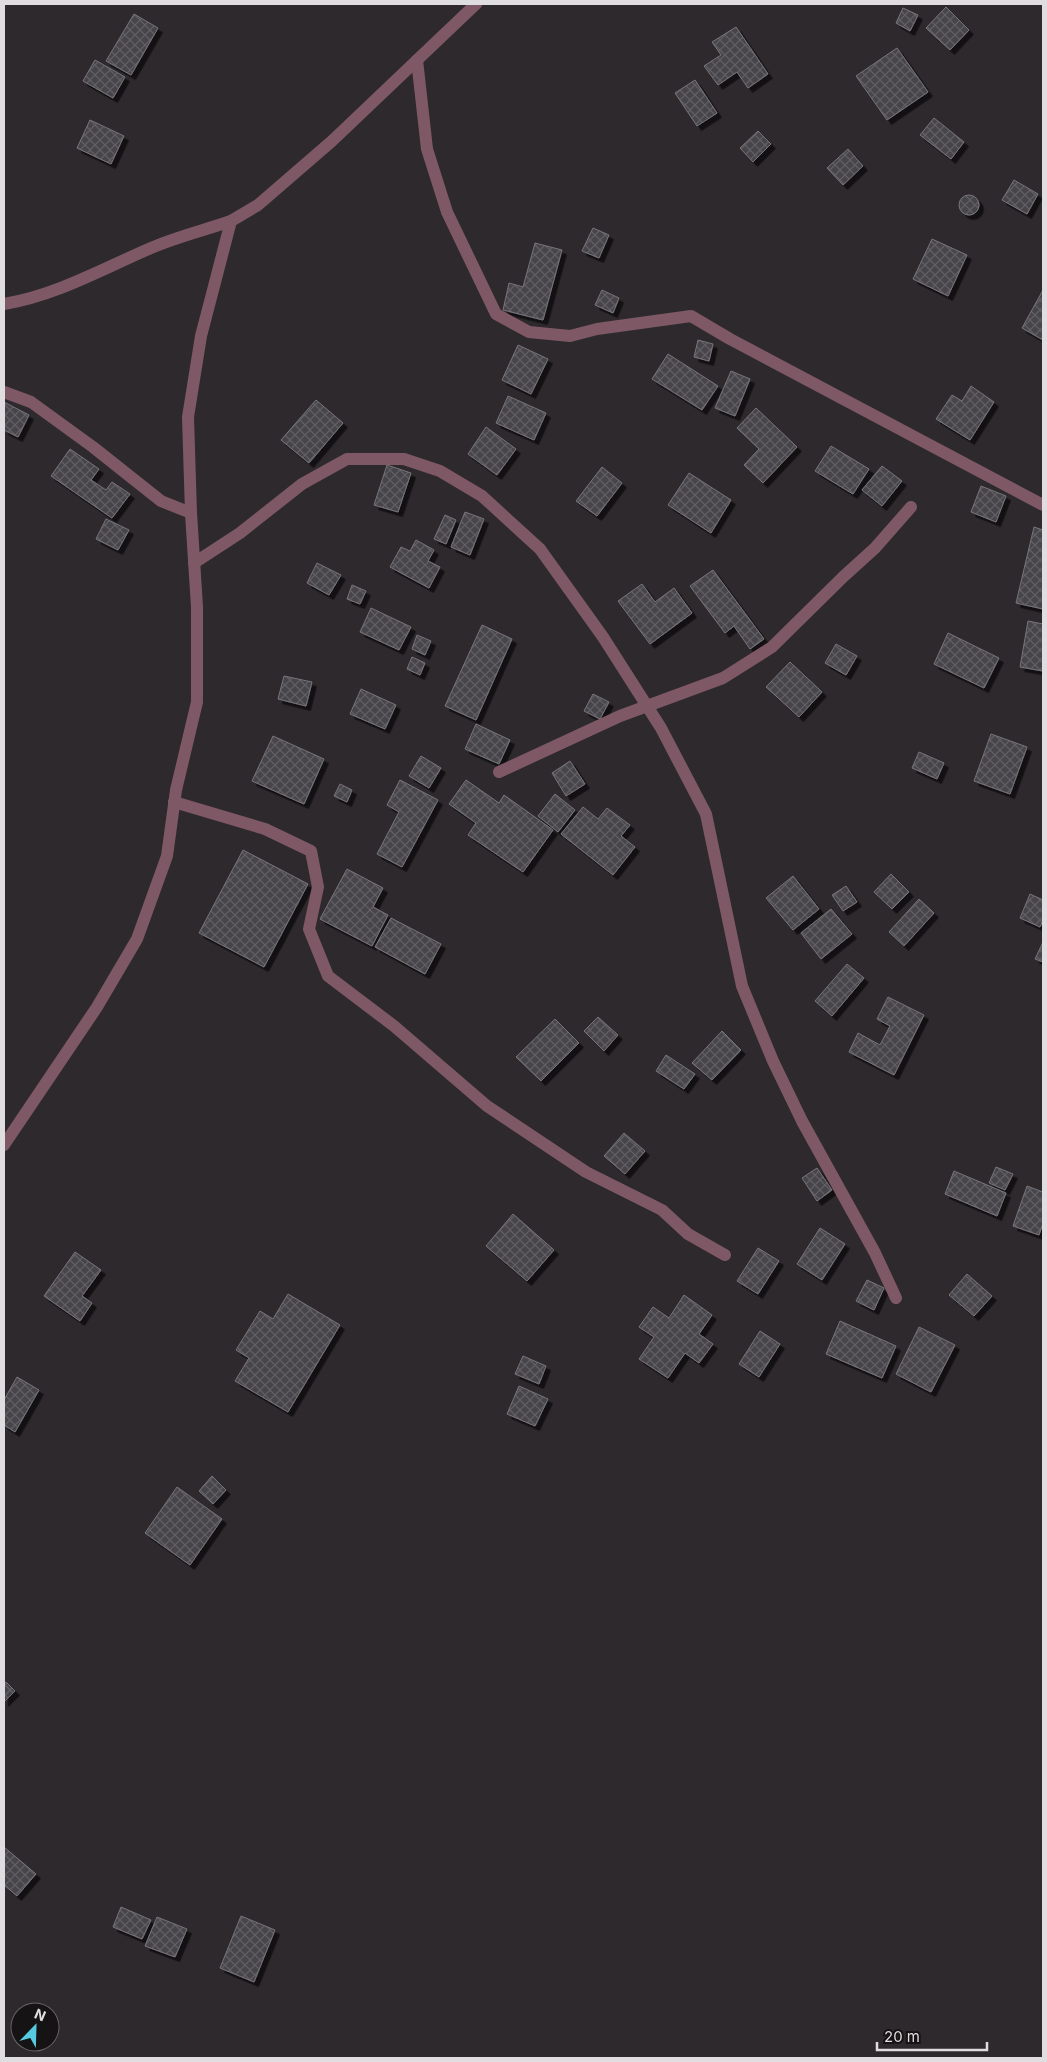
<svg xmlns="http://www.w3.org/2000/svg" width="1047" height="2062" font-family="Inter,sans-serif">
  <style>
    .building { fill: url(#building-cross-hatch); stroke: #78757a; filter: url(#shadow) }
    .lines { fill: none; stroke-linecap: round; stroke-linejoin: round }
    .minor { stroke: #7e5965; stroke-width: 12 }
  </style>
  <defs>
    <pattern id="building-cross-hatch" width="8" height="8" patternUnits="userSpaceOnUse" patternTransform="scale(1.25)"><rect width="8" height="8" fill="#464449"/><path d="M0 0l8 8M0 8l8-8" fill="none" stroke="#605f63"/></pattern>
    <filter id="shadow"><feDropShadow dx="4.5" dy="4.5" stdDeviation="0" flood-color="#0009"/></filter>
  </defs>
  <rect width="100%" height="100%" fill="#2e292d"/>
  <!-- building -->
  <g class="building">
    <path d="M946 7 969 30 950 50 926 28Z"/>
    <path d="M903 8 918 15 910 31 896 23Z"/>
    <path d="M134 14 158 28 131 75 106 61Z"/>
    <path d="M736 27 768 74 748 88 737 72 718 85 704 66 721 55 712 42Z"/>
    <path d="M897 48 928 92 887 120 856 76Z"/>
    <path d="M95 60 125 77 113 98 83 81Z"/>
    <path d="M695 80 717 113 697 126 675 93Z"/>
    <path d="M934 118 964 142 951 159 920 135Z"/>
    <path d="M90 120 124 136 111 164 77 148Z"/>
    <path d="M758 131 771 144 753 162 740 148Z"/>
    <path d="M848 149 863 166 843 185 827 168Z"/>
    <path d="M1014 180 1038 194 1027 214 1002 200Z"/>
    <circle cx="969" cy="205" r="10"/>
    <path d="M593 228 609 235 599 258 582 251Z"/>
    <path d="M932 239 967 255 948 296 913 279Z"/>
    <path d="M535 243 562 250 543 320 503 310 509 283 523 287Z"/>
    <path d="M602 290 619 298 613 313 595 305Z"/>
    <path d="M1043 290V340L1022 328Z"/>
    <path d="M698 340 713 344 709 361 694 357Z"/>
    <path d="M518 345 548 359 531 394 502 380Z"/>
    <path d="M668 354 718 386 702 410 652 379Z"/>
    <path d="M731 371 750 379 735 416 715 408Z"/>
    <path d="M971 386 994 402 970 440 936 419 952 395 962 401Z"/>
    <path d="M508 396 546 413 534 440 496 423Z"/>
    <path d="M316 400 343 423 309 463 281 440Z"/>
    <path d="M4 402 29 415 18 437 4 430Z"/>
    <path d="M756 408 797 447 763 483 744 465 759 449 737 428Z"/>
    <path d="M486 427 516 449 497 475 468 454Z"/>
    <path d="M831 446 869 469 853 494 815 471Z"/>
    <path d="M70 449 99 469 91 480 106 490 112 482 130 494 112 518 51 476Z"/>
    <path d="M387 465 411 473 398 512 374 505Z"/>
    <path d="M882 466 902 481 882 506 862 490Z"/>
    <path d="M602 467 622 483 597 516 576 501Z"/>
    <path d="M689 473 731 500 711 533 668 505Z"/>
    <path d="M981 486 1006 496 996 522 971 512Z"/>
    <path d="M465 512 484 519 470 555 451 547Z"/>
    <path d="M445 515 456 520 446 544 434 539Z"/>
    <path d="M106 519 129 530 118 550 96 539Z"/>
    <path d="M1034 527 1043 530V609L1016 603Z"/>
    <path d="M416 540 434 550 428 561 440 567 429 588 390 567 401 547 410 551Z"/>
    <path d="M317 563 341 575 329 595 307 583Z"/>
    <path d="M713 570 764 639 750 649 734 626 725 633 690 586Z"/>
    <path d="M642 584 655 602 674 588 692 613 650 644 618 601Z"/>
    <path d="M352 585 366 591 360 604 347 599Z"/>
    <path d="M371 608 411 627 399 650 360 632Z"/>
    <path d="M1028 621 1043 624V671L1020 667Z"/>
    <path d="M482 625 512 639 476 720 445 706Z"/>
    <path d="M948 633 999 658 984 688 934 664Z"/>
    <path d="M417 635 431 641 425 655 412 649Z"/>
    <path d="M836 644 857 656 846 675 825 663Z"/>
    <path d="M412 657 425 663 420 675 407 669Z"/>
    <path d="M790 662 822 692 799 717 766 687Z"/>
    <path d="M284 676 312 682 306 706 278 699Z"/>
    <path d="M361 689 396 705 385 729 350 714Z"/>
    <path d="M593 694 609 702 600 719 584 711Z"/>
    <path d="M476 724 510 740 499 764 465 749Z"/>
    <path d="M991 734 1027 747 1010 794 974 781Z"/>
    <path d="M273 736 324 759 304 804 252 781Z"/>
    <path d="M919 752 944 763 937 779 912 768Z"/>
    <path d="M421 756 441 768 429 788 409 776Z"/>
    <path d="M570 761 585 784 566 796 552 773Z"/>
    <path d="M400 780 438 800 402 867 377 854 399 812 387 805Z"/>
    <path d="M466 780 499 803 504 795 553 830 523 872 468 835 476 823 449 804Z"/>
    <path d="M340 784 352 790 347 802 334 796Z"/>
    <path d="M555 794 575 810 558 832 538 816Z"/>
    <path d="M583 807 598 819 607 808 630 825 621 836 635 847 613 875 561 834Z"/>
    <path d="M243 850 308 884 264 967 199 933Z"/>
    <path d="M347 869 383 888 373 907 388 915 372 946 320 919Z"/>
    <path d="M891 874 909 892 892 909 874 892Z"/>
    <path d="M793 876 819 909 793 930 766 898Z"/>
    <path d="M846 886 857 902 843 911 832 895Z"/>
    <path d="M1030 894 1043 900V920L1040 927 1020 918Z"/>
    <path d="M919 899 934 913 904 946 889 932Z"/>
    <path d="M831 909 852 934 821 959 801 933Z"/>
    <path d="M391 918 441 944 425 974 375 947Z"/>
    <path d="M1043 942V962L1035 959Z"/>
    <path d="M847 964 864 978 832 1016 815 1001Z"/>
    <path d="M888 997 924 1015 894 1075 849 1052 858 1033 880 1045 890 1026 877 1019Z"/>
    <path d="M598 1017 618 1035 604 1051 584 1031Z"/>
    <path d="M555 1019 579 1043 541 1081 516 1057Z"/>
    <path d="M722 1031 741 1050 712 1080 692 1063Z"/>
    <path d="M666 1055 695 1074 684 1089 656 1071Z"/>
    <path d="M624 1133 645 1151 625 1174 604 1156Z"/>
    <path d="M996 1167 1013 1174 1005 1190 989 1183Z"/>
    <path d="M817 1168 832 1190 817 1201 802 1178Z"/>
    <path d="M954 1171 1006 1193 997 1216 945 1194Z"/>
    <path d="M1027 1186 1043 1192V1223L1039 1235 1013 1226Z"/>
    <path d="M513 1214 554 1250 527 1281 486 1246Z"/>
    <path d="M820 1228 845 1244 822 1280 797 1264Z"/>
    <path d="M758 1248 779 1261 758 1294 737 1281Z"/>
    <path d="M75 1252 101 1270 82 1296 92 1303 80 1321 44 1296Z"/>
    <path d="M967 1274 992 1296 974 1316 949 1295Z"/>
    <path d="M867 1280 884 1288 874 1310 856 1301Z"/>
    <path d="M288 1294 340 1325 288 1412 235 1381 249 1358 236 1350 260 1311 273 1319Z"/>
    <path d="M684 1295 712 1315 699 1334 713 1344 699 1363 685 1353 668 1378 639 1359 654 1337 639 1327 653 1307 669 1318Z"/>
    <path d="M840 1321 896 1346 882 1378 826 1354Z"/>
    <path d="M919 1327 955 1345 931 1392 896 1374Z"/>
    <path d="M760 1331 780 1344 759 1377 739 1364Z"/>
    <path d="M523 1356 546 1366 539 1384 515 1374Z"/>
    <path d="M17 1377 39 1390 15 1432 4 1425V1400Z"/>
    <path d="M519 1386 548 1399 535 1426 507 1414Z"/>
    <path d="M212 1476 226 1490 213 1504 199 1491Z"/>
    <path d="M177 1487 222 1519 190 1565 145 1533Z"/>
    <path d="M6 1682 15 1691 4 1702V1683Z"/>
    <path d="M4 1847 36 1874 17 1896 4 1885Z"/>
    <path d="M121 1907 151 1920 142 1939 113 1927Z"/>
    <path d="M241 1916 275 1930 254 1982 220 1968Z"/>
    <path d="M157 1917 187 1929 175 1957 145 1946Z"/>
  </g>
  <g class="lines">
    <!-- minor -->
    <g class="minor">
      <path d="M417 60 427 149 447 212 496 314 529 332 570 336 597 329 691 316 730 339 1043 505"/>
      <path d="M4 304C57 295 102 269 151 248 176 237 205 230 231 221"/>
      <path d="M4 392 31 402 93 447 161 501 191 513"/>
      <path d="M194 563 240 533 302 484 347 459H404L440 471 482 496 540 549 603 637 661 728 706 814 742 986 773 1061 802 1121 875 1253 896 1298"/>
      <path d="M499 772 620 716 723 678 772 647 843 577 875 548 911 507"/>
      <path d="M174 802 265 829 311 851 318 887 309 929 328 976 394 1026 487 1106 586 1172 662 1210 688 1234 725 1255"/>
      <path d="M4 1145 97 1007 137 939 167 856 176 790 197 702V607L191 513 188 417 201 336 231 221 258 205 332 141 476 4"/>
    </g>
  </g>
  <!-- border -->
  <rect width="1047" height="2062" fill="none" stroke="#dfdddf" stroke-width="10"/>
  <!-- north arrow -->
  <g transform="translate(35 2027) rotate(23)"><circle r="24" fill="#151314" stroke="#666465"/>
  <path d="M0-4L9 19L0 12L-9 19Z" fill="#55cae0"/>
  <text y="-8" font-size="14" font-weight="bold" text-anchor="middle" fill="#dfdddf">N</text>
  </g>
  <!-- scale -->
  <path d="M877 2042v8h110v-8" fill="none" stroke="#dfdddf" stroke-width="2.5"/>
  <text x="884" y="2042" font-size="15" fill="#dfdddf" stroke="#151314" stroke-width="4" paint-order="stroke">20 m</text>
</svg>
